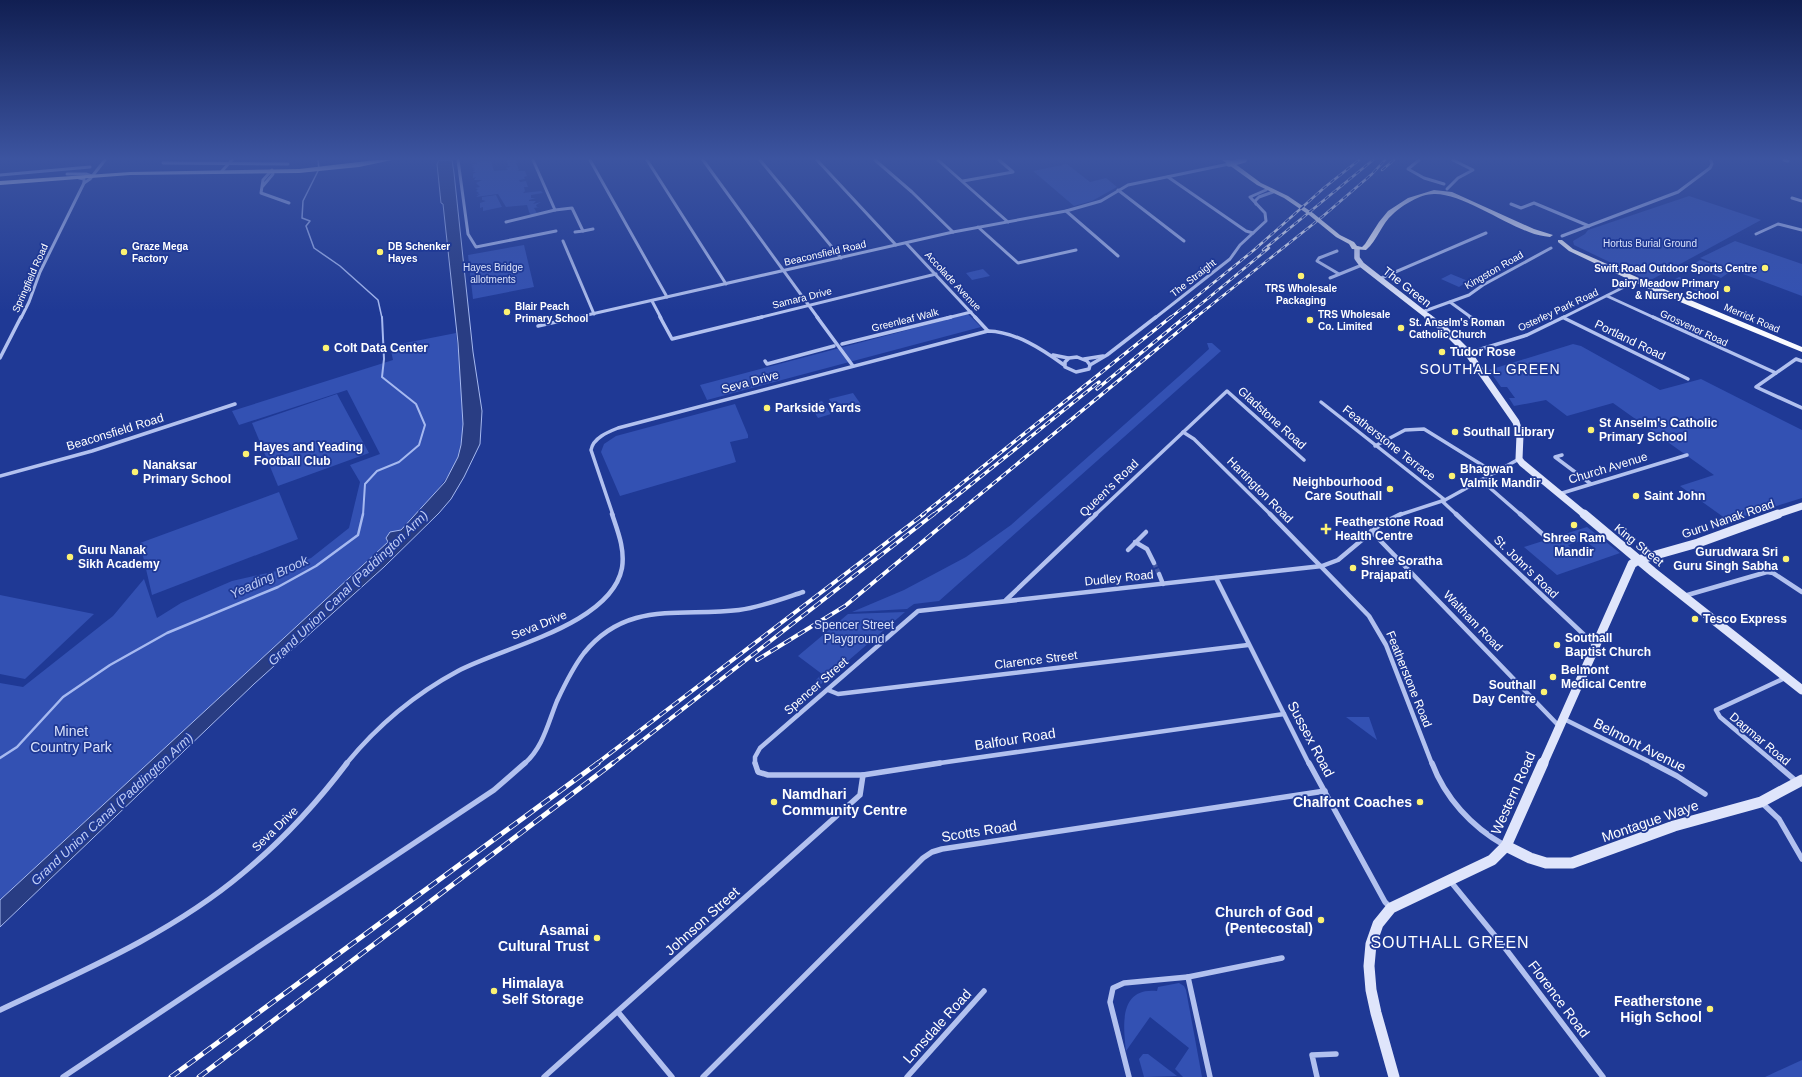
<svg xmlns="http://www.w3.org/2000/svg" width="1802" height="1077" font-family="Arial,sans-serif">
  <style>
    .green { fill: #3351b3; fill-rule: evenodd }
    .water { fill: #293d83; stroke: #a6b9f0 }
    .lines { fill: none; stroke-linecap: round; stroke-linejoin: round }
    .stream-far2 { stroke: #a6b9f0; stroke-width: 1.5 }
    .stream-far1 { stroke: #a6b9f0; stroke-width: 2 }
    .stream { stroke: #a6b9f0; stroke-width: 2.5 }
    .street-tunnel { stroke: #4157a5; stroke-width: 4.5; stroke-dasharray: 4.5 2; stroke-linecap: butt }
    .street-far3 { stroke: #b2c1ef; stroke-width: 3 }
    .street-far2 { stroke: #b2c1ef; stroke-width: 3.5 }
    .street-far1 { stroke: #b2c1ef; stroke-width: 4.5 }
    .street { stroke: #b2c1ef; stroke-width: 5.5 }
    .secondary-far3 { stroke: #dfe5fb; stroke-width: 5.5 }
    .secondary-far2 { stroke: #dfe5fb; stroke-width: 7 }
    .secondary-far1 { stroke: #dfe5fb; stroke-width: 9 }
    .secondary { stroke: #dfe5fb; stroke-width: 11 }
    .primary { fill: #fafbff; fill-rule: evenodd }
    .rail-far3-casing { stroke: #fff; stroke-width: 2.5 }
    .rail-far2-casing { stroke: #fff; stroke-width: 3.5 }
    .rail-far1-casing { stroke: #fff; stroke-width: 4 }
    .rail-casing { stroke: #fff; stroke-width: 5 }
    .rail-far3 { stroke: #1f3995; stroke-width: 1.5; stroke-dasharray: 5; stroke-linecap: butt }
    .rail-far2 { stroke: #1f3995; stroke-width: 2; stroke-dasharray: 6; stroke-linecap: butt }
    .rail-far1 { stroke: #1f3995; stroke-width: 2.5; stroke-dasharray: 8; stroke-linecap: butt }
    .rail { stroke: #1f3995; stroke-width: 3.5; stroke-dasharray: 10; stroke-linecap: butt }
    .poi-dot { fill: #fcf273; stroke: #1f3995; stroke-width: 1.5 }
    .labels { text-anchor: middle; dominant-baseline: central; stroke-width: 3.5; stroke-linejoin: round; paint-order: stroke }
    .far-park-label { font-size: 10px; fill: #d9e1fa; stroke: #1f3995 }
    .far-poi-label { font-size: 10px; font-weight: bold; fill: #fff; stroke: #1f3995; text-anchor: start }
    .far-street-label { font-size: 10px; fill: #fff; stroke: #1f3995 }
    .street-label { font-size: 12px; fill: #fff; stroke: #1f3995 }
    .poi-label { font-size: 12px; font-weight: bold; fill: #fff; stroke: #1f3995; text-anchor: start }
    .park-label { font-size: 12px; fill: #d9e1fa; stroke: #1f3995 }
    .water-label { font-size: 13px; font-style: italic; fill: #bfccf5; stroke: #1f3995 }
    .quarter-label { font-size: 14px; letter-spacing: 1px; fill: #fff; stroke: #1f3995 }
    .near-park-label { font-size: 14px; fill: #d9e1fa; stroke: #1f3995 }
    .near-street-label { font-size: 14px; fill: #fff; stroke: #1f3995 }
    .near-poi-label { font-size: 14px; font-weight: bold; fill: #fff; stroke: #1f3995; text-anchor: end }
    .near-neighbourhood-label { font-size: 16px; letter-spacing: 1px; fill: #fff; stroke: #1f3995 }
  </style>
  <rect width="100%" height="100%" fill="#1f3995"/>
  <!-- green -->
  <g class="green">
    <path d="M507 160H517L518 163H516L519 170 517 171H525L527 176 524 177 525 179 519 180 520 182 526 181 528 187H524L525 191 523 193 541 191 543 193 531 195V198H536L529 200V201H536L533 204 541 202 536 205 537 207H540L534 208 537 213 531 215 529 212 527 205 506 207 498 194 476 197 480 194 476 195 479 193 476 191 478 189 475 188 480 187 476 183 482 180H474L476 177 473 178V174L476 172H472L475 170 472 169 475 168 472 167 474 165H471L477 164 476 162 491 161 494 171 508 170 506 168 510 167V166H505L508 165Z"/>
    <path d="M1067 164 1090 182 1106 178 1117 187 1092 201 1074 206 1033 171Z"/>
    <path d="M496 195 502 207 483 211V207L480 208V203L486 201 482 200V197Z"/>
    <path d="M1689 196 1761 220 1649 281 1574 245 1573 241 1585 234 1588 230Z"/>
    <path d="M1735 241 1802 264V296L1700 258Z"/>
    <path d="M524 245 534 287 473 299 468 255Z"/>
    <path d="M1700 260 1714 265 1703 273 1689 267Z"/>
    <path d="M1717 266 1731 271 1721 278 1707 272Z"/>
    <path d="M983 269 990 276 972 280 966 273Z"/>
    <path d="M1451 274 1468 281 1459 287 1441 279Z"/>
    <path d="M1679 277 1707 288 1701 293 1672 281Z"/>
    <path d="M968 314 981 327 707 400 700 385Z"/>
    <path d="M456 333 466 419 456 465 424 508 265 659 0 901V683L23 687 113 616 144 579 157 618 181 603 232 581 281 570 311 558 349 528 360 482 350 465 380 454 347 390 239 425 232 411 393 360 390 346Z"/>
    <path d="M1207 343H1212L1221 351 939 601 914 604 907 609 852 612 904 590 966 557 1011 525 1186 370 1209 349Z"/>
    <path d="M1573 344 1581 346 1660 390 1701 379 1802 430V498L1729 521 1680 486 1714 475 1613 403 1567 416 1546 400 1514 406 1509 398H1515L1507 387H1501L1489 370Z"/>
    <path d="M853 393 862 406 838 413 829 399Z"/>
    <path d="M337 394 369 453 278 486 252 423Z"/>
    <path d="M822 401 831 414 818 418 810 405Z"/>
    <path d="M735 404 748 435V438L730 442 736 462 620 496 601 452 604 444 616 436Z"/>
    <path d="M279 492 298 539 152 595 140 543Z"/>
    <path d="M1587 527 1620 553 1557 575 1524 547ZM1584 540 1596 549 1580 555 1578 554 1574 555 1567 550 1571 548 1568 545Z"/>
    <path d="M0 595 94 614 25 679 0 674Z"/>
    <path d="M905 612 821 684 816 680 822 674 798 656 848 614Z"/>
    <path d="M1346 717H1369L1377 740Z"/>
    <path d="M1179 983 1184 986 1186 990 1202 1077H1183L1175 1069 1189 1048 1150 1017 1126 1051C1123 1025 1119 987 1157 991L1158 987Z"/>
    <path d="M1143 1054H1148L1177 1076 1144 1077 1139 1059Z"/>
    <path d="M1802 1060V1077H1765Z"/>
  </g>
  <!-- water -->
  <path class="water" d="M439 160H452L454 173 473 352 482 411 480 444 464 477 451 499 439 513 384 567 254 684 0 927V900L388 542 386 538 390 532 401 530 445 482 458 457 461 445 463 424 458 343 443 204 441 203 437 164Z"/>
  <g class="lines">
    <!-- stream-far2 -->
    <path class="stream-far2" d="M318 160 319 169 303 201 302 218 310 221 306 226 314 248 340 266 378 300 382 318"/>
    <!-- stream-far1 -->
    <path class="stream-far1" d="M363 515 365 484 377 471 399 462 419 445 425 425 416 404 382 377 384 359 382 317"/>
    <!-- stream -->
    <path class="stream" d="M0 758 17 747 63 697 110 665 167 633 278 587 316 566 358 535 363 514"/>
    <!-- street-tunnel -->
    <path class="street-tunnel" d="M1154 563 1159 574"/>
    <!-- street-far3 -->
    <g class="street-far3">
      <path d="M458 160 468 234 476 247 556 231"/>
      <path d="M590 160 667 297"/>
      <path d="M647 160 726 284"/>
      <path d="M703 160 818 318"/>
      <path d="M760 160 841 258"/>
      <path d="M817 160 896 245"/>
      <path d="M875 160 912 192 953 232"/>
      <path d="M938 160 1008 222"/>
      <path d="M1419 160 1408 169 1424 178 1444 184"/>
      <path d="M1784 160 1788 161"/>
      <path d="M163 163 288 164"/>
      <path d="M222 171 232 160"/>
      <path d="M67 174H86L92 176"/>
      <path d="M0 175 90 167"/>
      <path d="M1168 177 1246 231 1253 233"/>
      <path d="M963 181 1013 172 999 160"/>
      <path d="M84 183 90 179 105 160"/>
      <path d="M262 187 273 174 272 170 263 180 261 193 289 203"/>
      <path d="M1447 189 1458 178 1473 170 1453 160"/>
      <path d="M1118 190 1184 241"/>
      <path d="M1792 198 1802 201"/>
      <path d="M1256 204 1255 201 1259 197 1273 192 1271 190"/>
      <path d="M1511 204 1521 208 1534 203 1589 226"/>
      <path d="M555 210 572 208 583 231 575 232"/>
      <path d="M1066 211 1118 256"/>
      <path d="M506 222 555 210 533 160"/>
      <path d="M978 227 1018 263 1076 250"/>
      <path d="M583 231 593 229"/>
      <path d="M1756 234 1778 224 1802 230"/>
      <path d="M1562 236 1678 192 1710 168 1712 164 1711 160"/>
      <path d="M563 241 594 314"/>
      <path d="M906 243 976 318"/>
      <path d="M1337 251 1319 258 1317 261 1339 274"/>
      <path d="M1330 278 1362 265"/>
      <path d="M1379 279 1486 233"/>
      <path d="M1607 296 1655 318"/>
      <path d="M652 301 661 318"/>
      <path d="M1450 302 1472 318"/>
      <path d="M1422 312 1469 295 1483 285 1551 248"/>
      <path d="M21 318 29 302 40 272 84 183V179L79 178"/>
      <path d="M574 318 953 232 1066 211 1101 201 1128 185 1229 164"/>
      <path d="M758 318 936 274"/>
      <path d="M947 318 971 312"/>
      <path d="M1155 318 1230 259 1240 245 1266 221 1265 213 1250 197 1266 190"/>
      <path d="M1562 318 1630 284"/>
    </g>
    <!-- street-far2 -->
    <g class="street-far2">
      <path d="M660 317 672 339 762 317"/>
      <path d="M817 317 853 366"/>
      <path d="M975 317 988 331"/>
      <path d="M1470 317 1481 324"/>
      <path d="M1653 317 1776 373"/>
      <path d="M1564 318 1688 379"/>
      <path d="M538 326 578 317"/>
      <path d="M842 344 951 317"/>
      <path d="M1468 353 1527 335 1564 317"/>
      <path d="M1053 355 1068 358"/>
      <path d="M1077 357 1087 361 1090 365 1089 369 1076 372 1065 367V362L1069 358Z"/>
      <path d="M0 358 21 317"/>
      <path d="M1084 359 1103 356"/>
      <path d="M765 361 767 364 834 346"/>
      <path d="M1802 361 1796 359 1756 387 1802 408"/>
      <path d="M1090 365 1107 355 1156 317"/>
      <path d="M1321 402 1445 500"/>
      <path d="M1183 432 1194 439 1271 515"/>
      <path d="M1375 446 1405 430 1424 429 1495 473"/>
      <path d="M1562 455 1555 457 1591 484"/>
      <path d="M0 476 92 451 235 404"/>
      <path d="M1482 481 1521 515"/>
      <path d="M1559 494 1687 455"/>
      <path d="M1442 501 1457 515"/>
      <path d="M613 515 591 450C593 438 608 432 618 428L988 331C1016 332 1042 349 1064 365"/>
      <path d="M1095 515 1227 391 1304 460"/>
      <path d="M1399 515 1445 500 1519 459"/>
    </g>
    <!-- street-far1 -->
    <g class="street-far1">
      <path d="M1270 514 1369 616 1386 645 1432 764"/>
      <path d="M1456 514 1596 646"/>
      <path d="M1520 514 1547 538"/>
      <path d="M1371 531 1559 726"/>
      <path d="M1135 542 1147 549 1154 563"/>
      <path d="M1128 550 1146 532"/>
      <path d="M1159 574 1163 584"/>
      <path d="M1216 578 1309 764"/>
      <path d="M1684 596 1767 572 1773 573 1802 592"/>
      <path d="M1006 600 1096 514"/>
      <path d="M828 690 838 694 1248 645"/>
      <path d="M1564 719 1654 764"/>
      <path d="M346 764C377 726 415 694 458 671 503 647 611 625 622 568 625 549 618 532 612 514"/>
      <path d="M524 764C543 748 548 723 557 701 564 686 574 666 584 653 627 600 680 617 739 610 761 607 782 599 803 592"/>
      <path d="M755 764V757L760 748 918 611 1322 566 1338 560 1381 524 1401 514"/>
      <path d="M933 764 1284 714"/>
      <path d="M1776 764 1720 717 1716 710 1785 678"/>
    </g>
    <!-- street -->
    <g class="street">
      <path d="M755 763 758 772 768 775H863L940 763"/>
      <path d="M1309 763 1385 902 1391 908"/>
      <path d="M1432 763C1445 798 1472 827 1504 845"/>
      <path d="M1652 763 1677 776 1705 794"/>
      <path d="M1775 763 1796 781"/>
      <path d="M1762 803 1779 819 1802 859"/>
      <path d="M1451 882 1505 948 1603 1077"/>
      <path d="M1188 977 1282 958"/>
      <path d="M0 1010C83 971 172 933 243 873 283 840 316 804 347 763"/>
      <path d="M618 1012 672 1077"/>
      <path d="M63 1077 494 790 525 763"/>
      <path d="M544 1077 860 795 863 775"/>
      <path d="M703 1077 923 858 932 852 942 849 1325 791"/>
      <path d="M907 1077 984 991"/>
      <path d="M1129 1077 1110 1002 1113 988 1124 983 1188 977 1210 1077"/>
      <path d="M1317 1077 1312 1055 1336 1054"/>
    </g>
    <!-- secondary-far3 -->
    <g class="secondary-far3">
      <path d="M1229 164 1244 160"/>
      <path d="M1357 249V258L1362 265 1430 318"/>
    </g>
    <!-- secondary-far2 -->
    <g class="secondary-far2">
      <path d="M1428 317 1444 329 1468 353 1516 422 1520 435 1519 459 1522 463 1585 515"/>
      <path d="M1775 515 1802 506"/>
    </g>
    <!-- secondary-far1 -->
    <g class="secondary-far1">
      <path d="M1584 514 1653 572 1802 690"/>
      <path d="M1543 764 1632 564 1638 560 1698 543 1778 514"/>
    </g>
    <!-- secondary -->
    <g class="secondary">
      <path d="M1506 846 1530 858 1546 863H1572L1674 826 1761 802 1802 780"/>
      <path d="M1394 1077 1376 1013 1371 990 1369 966 1371 944 1378 924 1391 908 1492 860 1506 846 1543 763"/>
    </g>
    <!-- primary -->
    <g class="primary">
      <path d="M376 160H392L359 167 299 173 130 175 0 185V181L130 172 299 169Z"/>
      <path d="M1222 160H1230L1261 183 1288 196 1313 213 1340 235 1354 242 1357 246 1362 247 1365 244 1379 222 1388 211 1408 198 1434 190 1452 192 1534 229 1553 235 1550 237C1543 236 1536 235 1529 232 1503 223 1460 193 1434 194 1420 194 1403 205 1393 214 1381 224 1378 240 1366 250L1352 249 1349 244 1336 237 1309 215 1284 198 1257 185Z"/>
      <path d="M1558 240H1562L1573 249 1657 286 1802 347V352L1651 290 1569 251 1558 242Z"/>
    </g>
    <defs>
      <g id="rail-far3">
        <path d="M1382 170 1394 160"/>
        <path d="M1263 250 1373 160"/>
        <path d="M1170 318 1254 250 1325 187 1359 160"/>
        <path d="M1184 318 1269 248"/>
        <path d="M1195 318 1322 217 1372 174 1385 160"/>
      </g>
      <g id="rail-far2">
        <path d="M1097 389 1185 317"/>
        <path d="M922 515 1171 317"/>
        <path d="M933 515 1099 382"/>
        <path d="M955 515 1196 317"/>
      </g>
      <g id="rail-far1">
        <path d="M757 660 845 606 956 514"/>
        <path d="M596 764 924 514"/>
        <path d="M612 764 934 514"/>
      </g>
      <g id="rail">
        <path d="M171 1077 598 763"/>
        <path d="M199 1077 613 763"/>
      </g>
    </defs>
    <!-- rail-far3 casing -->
    <use href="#rail-far3" class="rail-far3-casing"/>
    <!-- rail-far2 casing -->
    <use href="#rail-far2" class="rail-far2-casing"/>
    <!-- rail-far1 casing -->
    <use href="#rail-far1" class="rail-far1-casing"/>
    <!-- rail casing -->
    <use href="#rail" class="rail-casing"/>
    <!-- rail-far3 -->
    <use href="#rail-far3" class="rail-far3"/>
    <!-- rail-far2 -->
    <use href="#rail-far2" class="rail-far2"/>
    <!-- rail-far1 -->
    <use href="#rail-far1" class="rail-far1"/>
    <!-- rail -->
    <use href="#rail" class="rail"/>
  </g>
  <!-- sky -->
  <linearGradient id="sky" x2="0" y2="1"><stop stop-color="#111f52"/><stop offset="0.51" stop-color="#3c54a0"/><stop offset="1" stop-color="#3c54a0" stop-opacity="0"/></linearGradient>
  <rect width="1802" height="311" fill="url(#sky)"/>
  <!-- markers -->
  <g class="poi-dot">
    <circle cx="124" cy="252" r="4"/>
    <circle cx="380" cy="252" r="4"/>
    <circle cx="1765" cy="268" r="4"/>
    <circle cx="1301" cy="276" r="4"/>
    <circle cx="1727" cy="289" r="4"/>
    <circle cx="507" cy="312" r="4"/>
    <circle cx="1310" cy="320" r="4"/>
    <circle cx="1401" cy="328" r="4"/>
    <circle cx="326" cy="348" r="4"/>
    <circle cx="1442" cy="352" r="4"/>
    <circle cx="767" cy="408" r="4"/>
    <circle cx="1591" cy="430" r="4"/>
    <circle cx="1455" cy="432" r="4"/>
    <circle cx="246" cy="454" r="4"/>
    <circle cx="135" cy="472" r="4"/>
    <circle cx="1452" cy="476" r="4"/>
    <circle cx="1390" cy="489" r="4"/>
    <circle cx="1636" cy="496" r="4"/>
    <circle cx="1574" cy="525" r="4"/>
    <path d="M1324 523h4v4h4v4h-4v4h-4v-4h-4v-4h4z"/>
    <circle cx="70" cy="557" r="4"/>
    <circle cx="1786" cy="559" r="4"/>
    <circle cx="1353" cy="568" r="4"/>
    <circle cx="1695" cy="619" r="4"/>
    <circle cx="1557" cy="645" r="4"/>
    <circle cx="1553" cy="677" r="4"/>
    <circle cx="1544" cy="692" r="4"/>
    <circle cx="774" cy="802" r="4"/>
    <circle cx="1420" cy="802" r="4"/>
    <circle cx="1321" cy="920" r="4"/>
    <circle cx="597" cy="938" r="4"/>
    <circle cx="494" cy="991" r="4"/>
    <circle cx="1710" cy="1009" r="4"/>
  </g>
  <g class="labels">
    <!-- far-park labels -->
    <g class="far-park-label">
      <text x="1650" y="243">Hortus Burial Ground</text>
      <text x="493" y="267">Hayes Bridge<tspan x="493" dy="12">allotments</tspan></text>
    </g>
    <!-- far-poi labels -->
    <g class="far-poi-label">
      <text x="132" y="246">Graze Mega<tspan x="132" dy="12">Factory</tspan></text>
      <text x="388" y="246">DB Schenker<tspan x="388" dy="12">Hayes</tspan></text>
      <text x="1757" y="268" text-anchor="end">Swift Road Outdoor Sports Centre</text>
      <text x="1719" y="283" text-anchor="end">Dairy Meadow Primary<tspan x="1719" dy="12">&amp; Nursery School</tspan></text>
      <text x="1301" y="288" text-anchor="middle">TRS Wholesale<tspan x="1301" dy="12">Packaging</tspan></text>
      <text x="515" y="306">Blair Peach<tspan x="515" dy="12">Primary School</tspan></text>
      <text x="1318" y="314">TRS Wholesale<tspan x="1318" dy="12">Co. Limited</tspan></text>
      <text x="1409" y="322">St. Anselm's Roman<tspan x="1409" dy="12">Catholic Church</tspan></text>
    </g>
    <!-- far-street labels -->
    <g class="far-street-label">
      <text transform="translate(825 253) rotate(-13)">Beaconsfield Road</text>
      <text transform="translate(1494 270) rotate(-30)">Kingston Road</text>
      <text transform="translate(30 278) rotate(-66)">Springfield Road</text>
      <text transform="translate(1193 278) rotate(-38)">The Straight</text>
      <text transform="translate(953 281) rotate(47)">Accolade Avenue</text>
      <text transform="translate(802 298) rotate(-14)">Samara Drive</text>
      <text transform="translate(1558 310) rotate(-25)">Osterley Park Road</text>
      <text transform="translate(1752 318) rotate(23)">Merrick Road</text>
      <text transform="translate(905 320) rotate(-14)">Greenleaf Walk</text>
      <text transform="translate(1694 328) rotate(25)">Grosvenor Road</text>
    </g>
    <!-- street labels -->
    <g class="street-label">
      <text transform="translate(1407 287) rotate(38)">The Green</text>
      <text transform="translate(1630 340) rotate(26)">Portland Road</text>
      <text transform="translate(750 382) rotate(-15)">Seva Drive</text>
      <text transform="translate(1272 418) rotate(42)">Gladstone Road</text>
      <text transform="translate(115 432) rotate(-17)">Beaconsfield Road</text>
      <text transform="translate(1389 443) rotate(38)">Featherstone Terrace</text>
      <text transform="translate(1608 468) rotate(-17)">Church Avenue</text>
      <text transform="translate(1109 488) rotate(-44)">Queen's Road</text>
      <text transform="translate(1260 490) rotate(45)">Hartington Road</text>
      <text transform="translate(1728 519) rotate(-19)">Guru Nanak Road</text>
      <text transform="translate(1639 545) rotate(39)">King Street</text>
      <text transform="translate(1526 567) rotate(44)">St. John's Road</text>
      <text transform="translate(1119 578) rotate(-6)">Dudley Road</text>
      <text transform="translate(1473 621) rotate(46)">Waltham Road</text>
      <text transform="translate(539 625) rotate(-22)">Seva Drive</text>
      <text transform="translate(1036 660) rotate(-7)">Clarence Street</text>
      <text transform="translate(1409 679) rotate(68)">Featherstone Road</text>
      <text transform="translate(816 686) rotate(-41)">Spencer Street</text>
      <text transform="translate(1760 739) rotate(40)">Dagmar Road</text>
      <text transform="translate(275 829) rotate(-44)">Seva Drive</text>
    </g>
    <!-- poi labels -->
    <g class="poi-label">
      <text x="334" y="348">Colt Data Center</text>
      <text x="1450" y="352">Tudor Rose</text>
      <text x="775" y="408">Parkside Yards</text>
      <text x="1599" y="423">St Anselm's Catholic<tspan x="1599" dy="14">Primary School</tspan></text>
      <text x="1463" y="432">Southall Library</text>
      <text x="254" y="447">Hayes and Yeading<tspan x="254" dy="14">Football Club</tspan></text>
      <text x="143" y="465">Nanaksar<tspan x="143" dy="14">Primary School</tspan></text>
      <text x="1460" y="469">Bhagwan<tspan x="1460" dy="14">Valmik Mandir</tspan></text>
      <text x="1382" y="482" text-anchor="end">Neighbourhood<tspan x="1382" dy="14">Care Southall</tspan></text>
      <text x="1644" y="496">Saint John</text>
      <text x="1335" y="522">Featherstone Road<tspan x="1335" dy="14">Health Centre</tspan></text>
      <text x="1574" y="538" text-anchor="middle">Shree Ram<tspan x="1574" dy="14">Mandir</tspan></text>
      <text x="78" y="550">Guru Nanak<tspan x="78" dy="14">Sikh Academy</tspan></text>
      <text x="1778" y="552" text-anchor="end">Gurudwara Sri<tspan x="1778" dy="14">Guru Singh Sabha</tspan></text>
      <text x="1361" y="561">Shree Soratha<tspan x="1361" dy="14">Prajapati</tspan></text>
      <text x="1703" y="619">Tesco Express</text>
      <text x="1565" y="638">Southall<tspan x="1565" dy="14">Baptist Church</tspan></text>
      <text x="1561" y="670">Belmont<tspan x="1561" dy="14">Medical Centre</tspan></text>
      <text x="1536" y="685" text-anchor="end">Southall<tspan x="1536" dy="14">Day Centre</tspan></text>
    </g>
    <!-- park labels -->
    <g class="park-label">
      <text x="854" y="625">Spencer Street<tspan x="854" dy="14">Playground</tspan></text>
    </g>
    <!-- water labels -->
    <g class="water-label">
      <text transform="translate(269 577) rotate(-25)">Yeading Brook</text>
      <text transform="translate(348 588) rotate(-44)">Grand Union Canal (Paddington Arm)</text>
      <text transform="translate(112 809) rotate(-43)">Grand Union Canal (Paddington Arm)</text>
    </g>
    <!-- quarter labels -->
    <g class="quarter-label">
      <text x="1490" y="369">SOUTHALL GREEN</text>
    </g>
    <!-- near-park labels -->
    <g class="near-park-label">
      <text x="71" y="731">Minet<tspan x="71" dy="16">Country Park</tspan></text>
    </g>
    <!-- near-street labels -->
    <g class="near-street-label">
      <text transform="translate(1015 739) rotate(-9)">Balfour Road</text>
      <text transform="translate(1311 739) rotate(62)">Sussex Road</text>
      <text transform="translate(1640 745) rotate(27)">Belmont Avenue</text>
      <text transform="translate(1513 793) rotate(-66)">Western Road</text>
      <text transform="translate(1650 821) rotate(-19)">Montague Waye</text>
      <text transform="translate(979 831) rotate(-9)">Scotts Road</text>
      <text transform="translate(702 921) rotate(-42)">Johnson Street</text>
      <text transform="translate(1559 999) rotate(53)">Florence Road</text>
      <text transform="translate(937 1026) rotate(-48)">Lonsdale Road</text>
    </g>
    <!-- near-poi labels -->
    <g class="near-poi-label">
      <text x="782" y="794" text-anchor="start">Namdhari<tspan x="782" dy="16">Community Centre</tspan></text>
      <text x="1412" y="802">Chalfont Coaches</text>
      <text x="1313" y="912">Church of God<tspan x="1313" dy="16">(Pentecostal)</tspan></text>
      <text x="589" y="930">Asamai<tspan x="589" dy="16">Cultural Trust</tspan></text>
      <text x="502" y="983" text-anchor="start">Himalaya<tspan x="502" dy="16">Self Storage</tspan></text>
      <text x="1702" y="1001">Featherstone<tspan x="1702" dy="16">High School</tspan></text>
    </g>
    <!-- near-neighbourhood labels -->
    <g class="near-neighbourhood-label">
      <text x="1450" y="942">SOUTHALL GREEN</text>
    </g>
  </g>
</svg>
